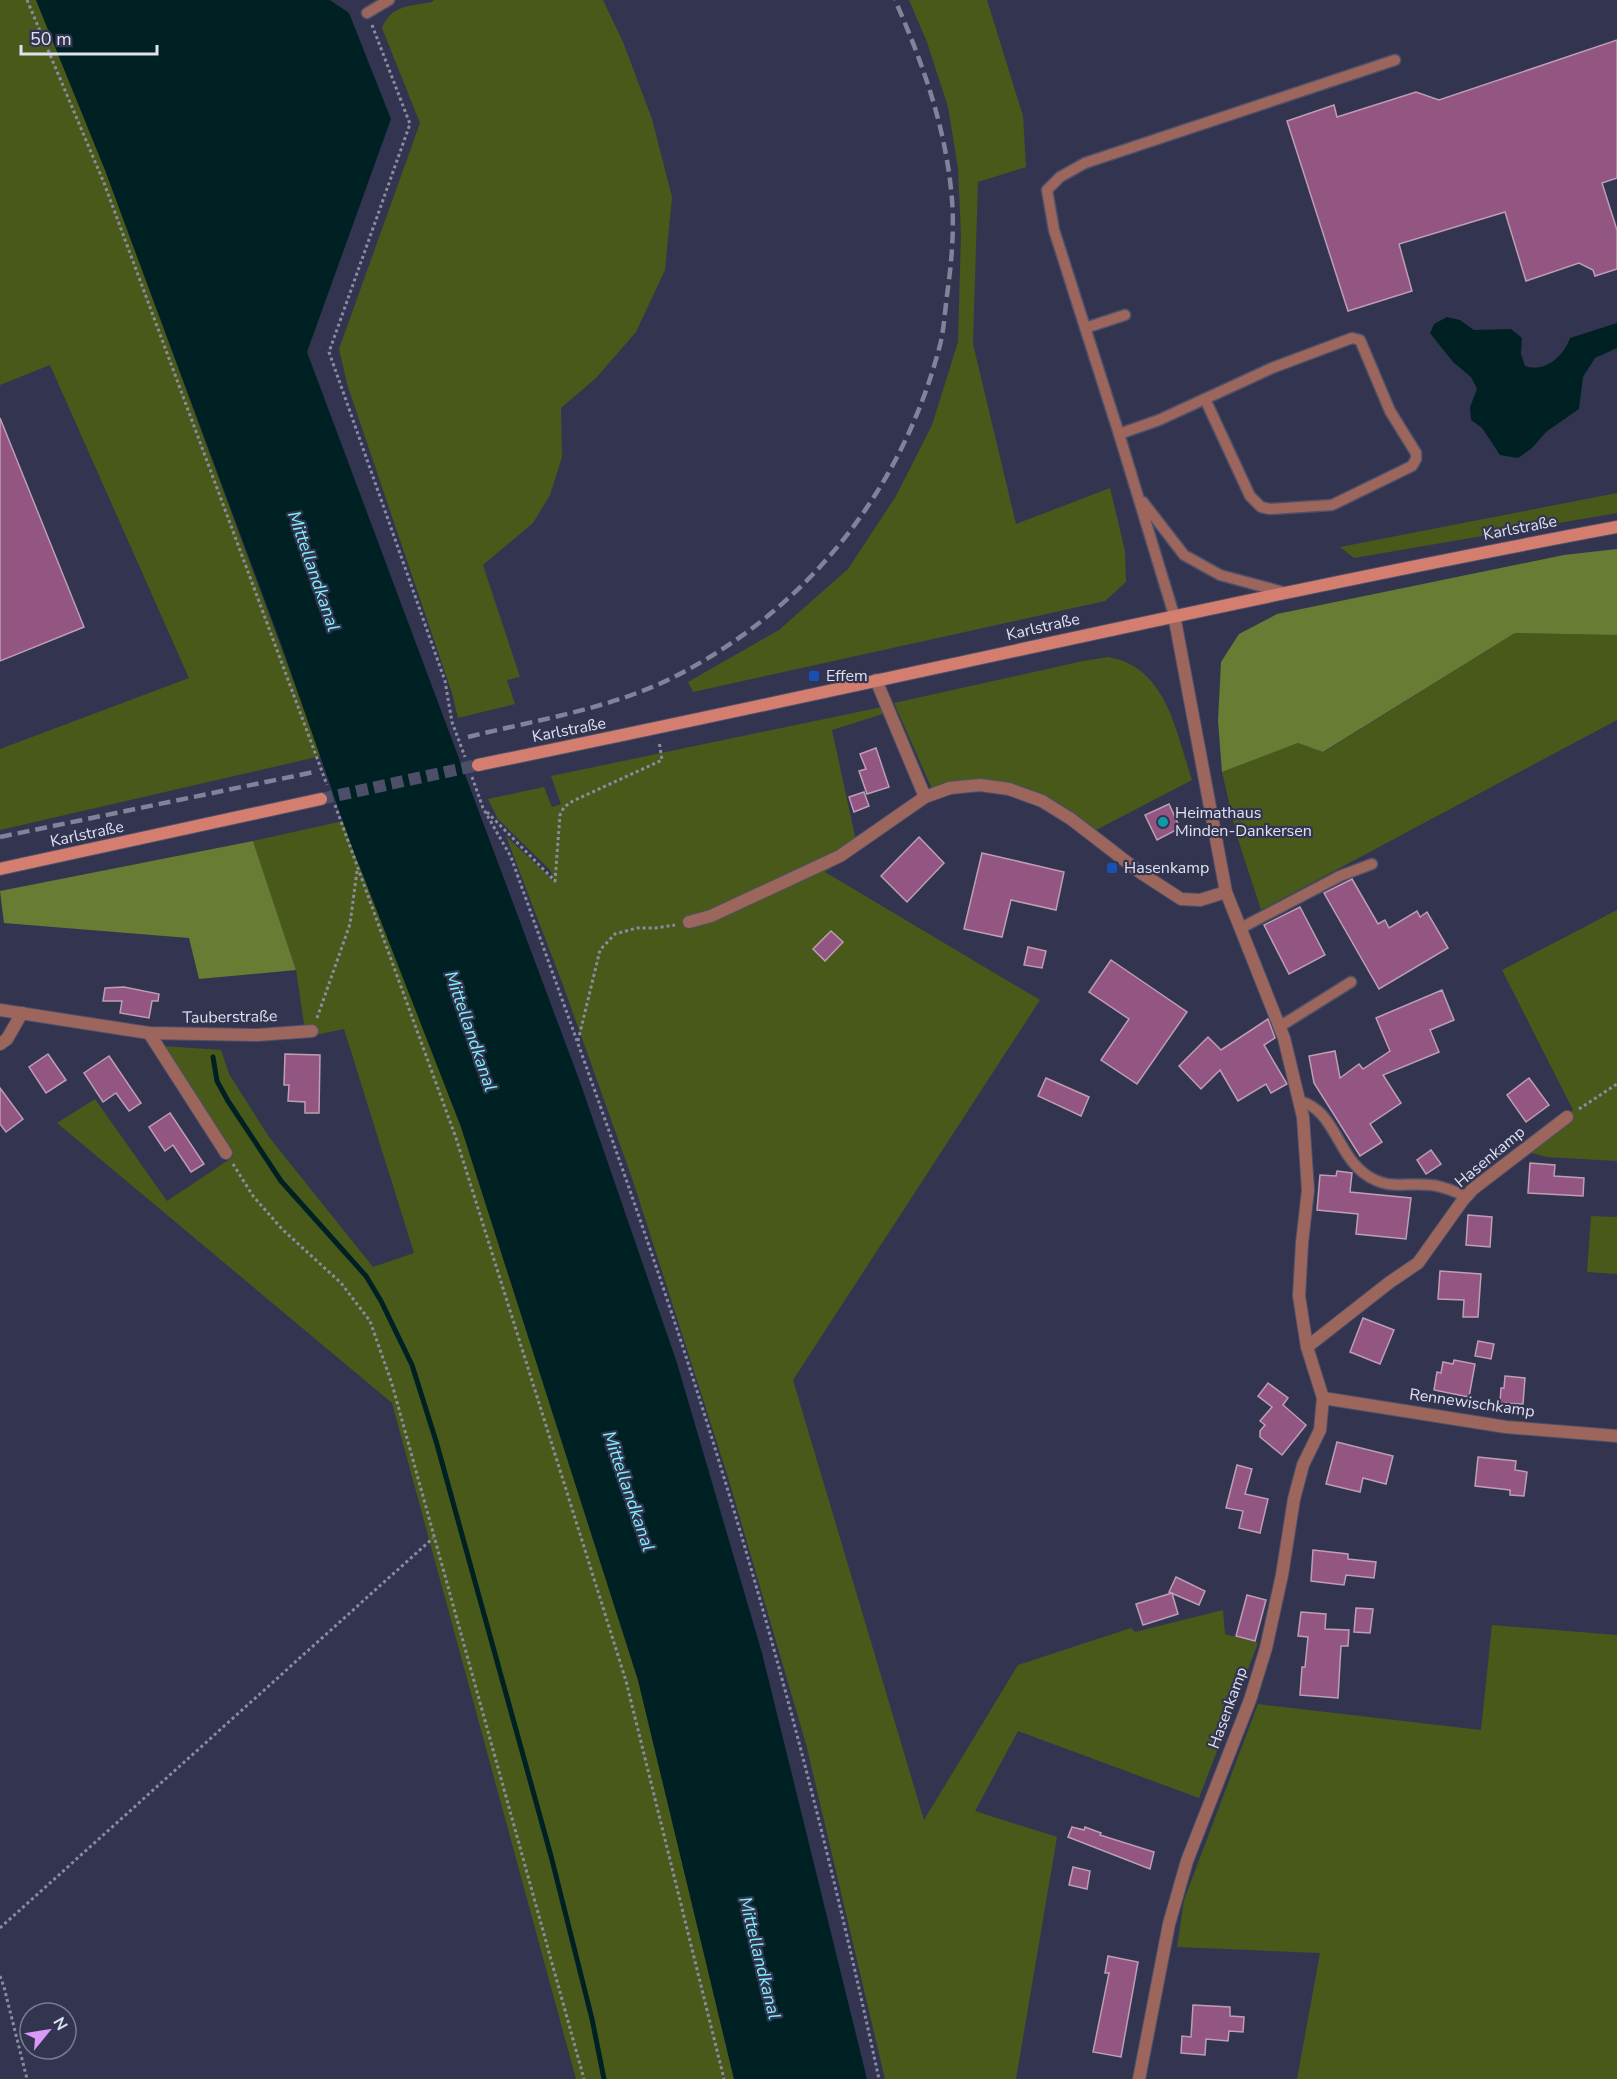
<svg xmlns="http://www.w3.org/2000/svg" width="1617" height="2079" font-family="'Nunito Sans',sans-serif">
  <style>
    .green { fill: #48591a }
    .forest { fill: #687c34 }
    .water { fill: #002124 }
    .lines { fill: none; stroke-linecap: round; stroke-linejoin: round }
    .stream { stroke: #002124; stroke-width: 5 }
    .building { fill: #935582; stroke: #bd9eb3; stroke-width: 1.5 }
    .secondary-tunnel { stroke: #4d4f68; stroke-width: 12; stroke-dasharray: 12 6; stroke-linecap: butt }
    .lane-casing { stroke: #4f516a; stroke-width: 13 }
    .street-casing { stroke: #4f516a; stroke-width: 14 }
    .secondary-casing { stroke: #4f516a; stroke-width: 14 }
    .path { stroke: #8a8ca2; stroke-width: 3; stroke-dasharray: 3 3; stroke-linecap: butt }
    .lane { stroke: #9d665d; stroke-width: 10 }
    .street { stroke: #9d665d; stroke-width: 12 }
    .secondary { stroke: #d47e70; stroke-width: 12 }
    .rail { stroke: #81839a; stroke-width: 4.5; stroke-dasharray: 12 6; stroke-linecap: butt }
    .transit-dot { fill: #1a4fb4; stroke: #333550; stroke-width: 2 }
    .culture-dot { fill: #0f9aa8; stroke: #333550; stroke-width: 2 }
    .labels { text-anchor: middle; dominant-baseline: central; stroke-width: 4.5; stroke-linejoin: round; paint-order: stroke }
    .street-label { font-size: 16px; fill: #dfe1f2; stroke: #333550 }
    .poi-label { font-size: 16px; fill: #dfe1f2; stroke: #333550; text-anchor: start }
    .water-label { font-size: 18px; font-style: italic; fill: #7ff1fb; stroke: #333550 }
  </style>
  <rect width="100%" height="100%" fill="#333550"/>
  <!-- green -->
  <g class="green">
    <path d="M0 0H36L105 170 321 756 0 830V749L189 678 50 365 0 385Z"/>
    <path d="M434 0H603L623 42 652 119 672 197 665 270 636 332 596 378 561 408 562 457 550 495 533 523 483 565 520 677 507 680 515 704 458 718 452 693 348 387 339 349 420 123 382 28C391 5 410 6 432 2Z"/>
    <path d="M909 0H987L1023 116 1026 167 978 182 973 344 1016 524 1110 488 1125 551 1126 582 1105 601 693 692 688 682 779 630 848 569 896 496 932 425 958 342 961 235 958 168 948 107 927 42Z"/>
    <path d="M1617 493V513L1354 558 1340 547Z"/>
    <path d="M1515 633 1617 635V720L1261 910 1236 833 1222 772 1298 743 1324 752Z"/>
    <path d="M1108 657C1167 667 1176 732 1192 780L1096 830C1067 805 1027 782 988 780 970 780 950 786 932 789L894 703 1083 661Z"/>
    <path d="M882 707 886 713 832 730 858 850 825 872 1040 1000 793 1380 924 1820 1018 1665 1131 1628 1135 1632 1223 1610 1225 1634 1258 1643 1199 1798 1018 1731 975 1811 1057 1837 1016 2079H885L806 1744 727 1474 633 1181 563 985 506 836 555 882 550 870 498 819 488 799 544 787 552 807 561 804 551 776Z"/>
    <path d="M343 821 461 1127 638 1680 734 2079H576L392 1403 57 1123 95 1099 167 1201 233 1157 162 1046 221 1050 229 1074 269 1137 373 1267 414 1253 344 1029 306 1037 296 970 253 841Z"/>
    <path d="M1617 910V1161L1547 1157 1520 1150 1573 1110 1502 970Z"/>
    <path d="M1591 1216 1617 1217V1274L1587 1272Z"/>
    <path d="M1492 1625 1617 1635V2079H1297L1320 1953 1177 1947 1184 1900 1258 1704 1481 1730Z"/>
  </g>
  <!-- forest -->
  <g class="forest">
    <path d="M1617 549V635L1515 633 1323 752 1298 743 1222 772 1218 721 1221 662 1239 634 1277 614 1564 555Z"/>
    <path d="M253 841 296 970 199 979 189 938 4 923 0 891Z"/>
  </g>
  <!-- water -->
  <g class="water">
    <path d="M36 0H330L349 13 391 119 307 352 580 1082 677 1363 762 1653 867 2079H734L638 1680 461 1127 350 842 281 644 105 170Z"/>
    <path d="M1447 317 1460 320 1474 330 1511 329 1522 338 1521 354 1525 366C1545 373 1564 356 1570 338L1617 323V348L1595 358 1583 377 1579 409 1546 432 1532 448 1518 458 1500 455 1482 428 1471 420 1470 407 1477 389 1471 377 1453 362 1430 333 1434 324Z"/>
  </g>
  <g class="lines">
    <!-- stream -->
    <path class="stream" d="M213 1057 217 1081 228 1101 281 1181 366 1276 381 1301 412 1365 436 1441 551 1856 592 2019 604 2079"/>
  </g>
  <!-- building -->
  <g class="building">
    <path d="M1617 40V178L1602 183 1617 230V269L1595 276 1593 270 1579 263 1526 281 1505 212 1399 244 1412 291 1348 311 1287 121 1334 105 1337 117 1416 92 1439 100Z"/>
    <path d="M0 418 84 627 0 661Z"/>
    <path d="M876 748 889 787 867 794 859 771 866 769 860 754Z"/>
    <path d="M864 792 869 806 854 812 849 797Z"/>
    <path d="M1169 804 1180 828 1157 840 1145 815Z"/>
    <path d="M919 837 944 863 907 902 881 876Z"/>
    <path d="M982 853 1064 872 1056 910 1011 900 1002 937 964 929Z"/>
    <path d="M1352 879 1378 924 1385 920 1389 928 1417 911 1420 917 1427 912 1448 948 1379 989 1324 893Z"/>
    <path d="M1300 907 1325 955 1289 974 1264 925Z"/>
    <path d="M831 931 843 942 825 961 813 949Z"/>
    <path d="M1028 947 1046 951 1042 968 1024 965Z"/>
    <path d="M1111 960 1187 1012 1137 1084 1101 1060 1129 1019 1089 992Z"/>
    <path d="M124 987 159 994 158 1001H152L149 1018 120 1013 122 1001H103L105 988Z"/>
    <path d="M1442 990 1454 1020 1430 1030 1439 1052 1383 1075 1401 1103 1370 1124 1382 1142 1360 1156 1314 1083 1309 1056 1335 1051 1340 1078 1359 1064 1363 1069 1390 1051 1376 1018Z"/>
    <path d="M1268 1019 1275 1038 1264 1045 1287 1084 1271 1093 1266 1084 1238 1101 1220 1070 1201 1089 1179 1066 1208 1037 1221 1050Z"/>
    <path d="M48 1054 66 1080 46 1093 29 1067Z"/>
    <path d="M285 1054 320 1055 319 1113H305V1102L288 1101 289 1085H284Z"/>
    <path d="M109 1056 141 1103 129 1111 116 1093 103 1102 84 1073Z"/>
    <path d="M1046 1078 1089 1097 1081 1116 1038 1096Z"/>
    <path d="M1529 1078 1549 1105 1526 1122 1507 1095Z"/>
    <path d="M0 1088 23 1119 6 1132 0 1124Z"/>
    <path d="M170 1113 204 1164 191 1172 173 1145 165 1151 149 1127Z"/>
    <path d="M1431 1150 1441 1164 1426 1174 1417 1160Z"/>
    <path d="M1530 1163 1555 1165 1554 1176 1584 1178 1583 1196 1528 1193Z"/>
    <path d="M1337 1171 1352 1173 1350 1192 1411 1198 1406 1239 1356 1234 1358 1214 1317 1210 1320 1175 1336 1176Z"/>
    <path d="M1468 1215 1492 1217 1490 1247 1466 1245Z"/>
    <path d="M1440 1271 1481 1274 1478 1317H1463L1464 1300 1438 1299Z"/>
    <path d="M1363 1318 1394 1330 1380 1364 1350 1352Z"/>
    <path d="M1478 1341 1494 1344 1491 1359 1475 1356Z"/>
    <path d="M1454 1360 1475 1364 1469 1397 1434 1390 1437 1372 1441 1373 1443 1362 1453 1364Z"/>
    <path d="M1505 1376 1525 1378 1523 1404 1500 1403 1501 1388H1504Z"/>
    <path d="M1268 1383 1288 1398 1283 1405 1306 1425 1282 1455 1260 1437V1431L1265 1425 1260 1421 1272 1407 1258 1396Z"/>
    <path d="M1337 1442 1393 1456 1386 1484 1363 1478 1360 1492 1326 1484Z"/>
    <path d="M1478 1457 1516 1461 1515 1470 1527 1472 1524 1496 1510 1495V1490L1475 1486Z"/>
    <path d="M1237 1465 1252 1469 1245 1494 1268 1499 1260 1533 1239 1528 1243 1511 1226 1508Z"/>
    <path d="M1313 1550 1348 1554V1559L1376 1562 1374 1578 1346 1575 1344 1585 1311 1581Z"/>
    <path d="M1176 1577 1205 1591 1199 1605 1169 1592Z"/>
    <path d="M1172 1593 1178 1614 1143 1625 1136 1604Z"/>
    <path d="M1247 1595 1266 1600 1255 1641 1236 1636Z"/>
    <path d="M1356 1608 1373 1609 1370 1633 1354 1632Z"/>
    <path d="M1301 1612 1326 1614 1325 1629 1349 1630 1348 1646H1341L1338 1698 1300 1695 1302 1667H1305L1308 1637 1298 1636Z"/>
    <path d="M1072 1827 1084 1830 1085 1827 1101 1833 1100 1835 1154 1852 1150 1869 1068 1837Z"/>
    <path d="M1073 1867 1090 1871 1087 1889 1069 1885Z"/>
    <path d="M1108 1956 1138 1962 1121 2057 1093 2052 1109 1973H1105Z"/>
    <path d="M1193 2005 1230 2007V2016L1244 2017 1243 2032 1229 2031 1228 2041 1206 2039 1205 2055 1181 2053 1182 2036 1191 2037Z"/>
  </g>
  <g class="lines">
    <!-- secondary-tunnel -->
    <path class="secondary-tunnel" d="M321 799 478 765"/>
    <defs>
      <g id="lane">
        <path d="M367 13 389 0"/>
        <path d="M1085 328 1125 315"/>
        <path d="M1119 434 1159 420 1272 368 1352 338 1360 340 1390 411 1416 453V459L1412 466 1332 505 1270 509 1261 507 1250 496 1205 399"/>
        <path d="M1143 502 1184 555 1220 575 1283 592"/>
        <path d="M1174 615 1119 434 1054 230 1047 190 1060 177 1085 163 1395 60"/>
        <path d="M1241 928 1340 876 1372 864"/>
        <path d="M1279 1027 1351 982"/>
        <path d="M1299 1101C1334 1109 1337 1154 1365 1174 1388 1191 1406 1182 1431 1185 1444 1186 1455 1192 1466 1196"/>
      </g>
      <g id="street">
        <path d="M876 680 925 797"/>
        <path d="M689 922 711 916 840 856 925 797 950 788 980 785 1009 789 1042 801 1071 819 1141 873 1181 899 1200 900 1226 892"/>
        <path d="M0 1010 149 1033 257 1035 312 1031"/>
        <path d="M149 1033 226 1153"/>
        <path d="M0 1044 7 1039 22 1013"/>
        <path d="M1307 1347 1390 1282 1418 1263 1463 1200 1473 1189 1567 1117"/>
        <path d="M1323 1398 1506 1427 1617 1436"/>
        <path d="M1139 2079 1169 1924 1187 1861 1250 1700 1266 1648 1282 1575 1294 1499 1303 1465 1320 1430 1323 1398 1307 1347 1299 1296 1302 1243 1308 1190 1303 1117 1284 1038 1226 892 1174 615"/>
      </g>
      <g id="secondary">
        <path d="M478 765C858 688 1236 598 1617 527"/>
        <path d="M0 869 321 799"/>
      </g>
    </defs>
    <!-- lane casing -->
    <use href="#lane" class="lane-casing"/>
    <!-- street casing -->
    <use href="#street" class="street-casing"/>
    <!-- secondary casing -->
    <use href="#secondary" class="secondary-casing"/>
    <!-- path -->
    <g class="path">
      <path d="M27 0 104 183 327 785"/>
      <path d="M372 25 410 124 329 352 445 681 452 722 465 757"/>
      <path d="M472 777 483 808 511 857C582 1056 656 1255 718 1458 781 1662 834 1870 879 2079"/>
      <path d="M335 805 456 1138 626 1681 724 2079"/>
      <path d="M487 812 555 881 560 815 564 807 573 801 662 760 659 741"/>
      <path d="M317 1018 350 924 357 871"/>
      <path d="M578 1041 600 950 615 934 637 928H656L675 925"/>
      <path d="M1579 1109 1617 1084"/>
      <path d="M233 1164 253 1196 282 1229 341 1283 370 1321 392 1384 584 2079"/>
      <path d="M0 1928 433 1538"/>
      <path d="M0 1976 4 1987 27 2079"/>
    </g>
    <!-- lane -->
    <use href="#lane" class="lane"/>
    <!-- street -->
    <use href="#street" class="street"/>
    <!-- secondary -->
    <use href="#secondary" class="secondary"/>
    <!-- rail -->
    <g class="rail">
      <path d="M468 737C536 720 609 709 672 678 807 610 902 491 940 345 944 329 945 311 947 295 952 260 955 224 951 189 944 123 922 61 895 0"/>
      <path d="M0 837 314 772"/>
    </g>
  </g>
  <!-- markers -->
  <g class="transit-dot">
    <rect x="808" y="670" width="12" height="12" rx="3"/>
    <rect x="1106" y="862" width="12" height="12" rx="3"/>
  </g>
  <circle class="culture-dot" cx="1163" cy="822" r="6"/>
  <g class="labels">
    <!-- street labels -->
    <g class="street-label">
      <text transform="translate(1520 528) rotate(-11)">Karlstraße</text>
      <text transform="translate(1043 627) rotate(-13)">Karlstraße</text>
      <text transform="translate(569 730) rotate(-11)">Karlstraße</text>
      <text transform="translate(87 834) rotate(-12)">Karlstraße</text>
      <text transform="translate(230 1017) rotate(-1)">Tauberstraße</text>
      <text transform="translate(1490 1157) rotate(-40)">Hasenkamp</text>
      <text transform="translate(1472 1403) rotate(8)">Rennewischkamp</text>
      <text transform="translate(1228 1708) rotate(-70)">Hasenkamp</text>
    </g>
    <!-- poi labels -->
    <g class="poi-label">
      <text x="826" y="676">Effem</text>
      <text x="1175" y="813">Heimathaus<tspan x="1175" dy="18">Minden-Dankersen</tspan></text>
      <text x="1124" y="868">Hasenkamp</text>
    </g>
    <!-- water labels -->
    <g class="water-label">
      <text transform="translate(314 571) rotate(71)">Mittellandkanal</text>
      <text transform="translate(471 1031) rotate(71)">Mittellandkanal</text>
      <text transform="translate(629 1491) rotate(71)">Mittellandkanal</text>
      <text transform="translate(760 1958) rotate(76)">Mittellandkanal</text>
    </g>
  </g>
  <!-- north arrow -->
  <g transform="translate(48 2031) rotate(60)"><circle r="28" fill="#333550" stroke="#787a91" stroke-width="1.5"/>
  <path d="M0-4.5L10 22L0 15L-10 22Z" fill="#d99af7"/>
  <text y="-9" font-size="16" font-weight="bold" text-anchor="middle" fill="#dfe1f2">N</text>
  </g>
  <!-- scale -->
  <path d="M21 45v9h136v-9" fill="none" stroke="#dfe1f2" stroke-width="3"/>
  <text x="30" y="45" font-size="18" fill="#dfe1f2" stroke="#333550" stroke-width="4.5" paint-order="stroke">50 m</text>
</svg>
